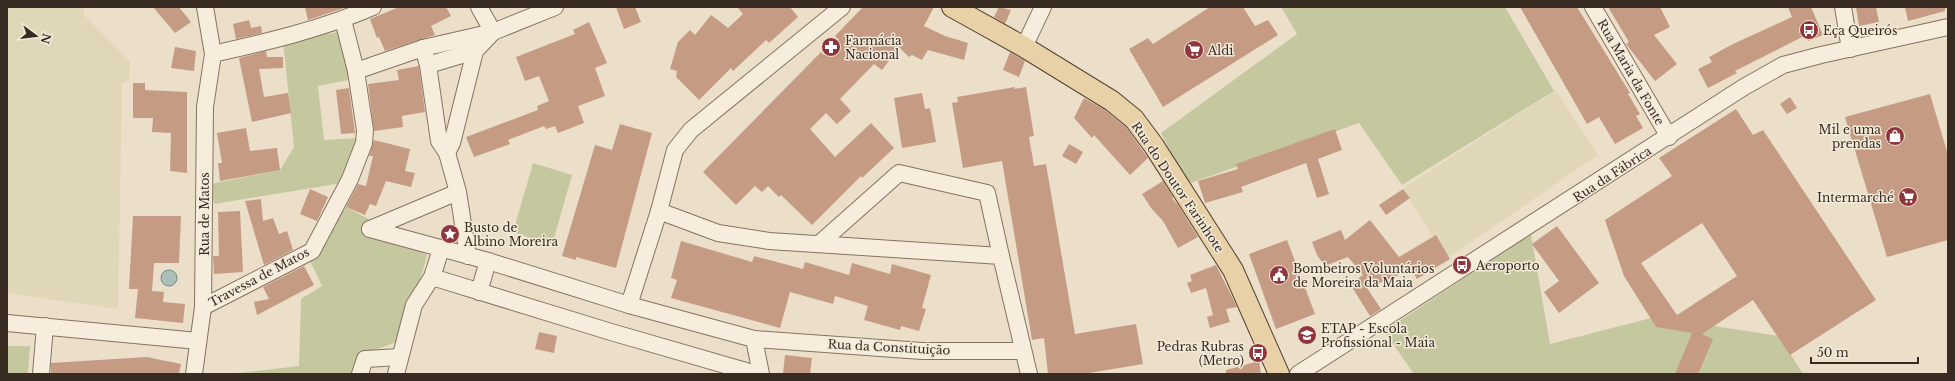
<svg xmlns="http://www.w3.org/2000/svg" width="1955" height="381" font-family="'Libre Baskerville',serif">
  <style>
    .farmland { fill: #dfd7b8 }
    .green { fill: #c5c89f }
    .water { fill: #aac0b8; stroke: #718d85 }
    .building { fill: #c59b84; fill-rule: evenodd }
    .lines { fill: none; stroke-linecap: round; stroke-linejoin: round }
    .minor-casing { stroke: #867260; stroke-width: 18 }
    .major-casing { stroke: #544134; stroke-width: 22 }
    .minor { stroke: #f6eddd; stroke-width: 16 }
    .major { stroke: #e9d1a7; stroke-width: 20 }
    .labels { text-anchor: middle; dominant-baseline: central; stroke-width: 3; stroke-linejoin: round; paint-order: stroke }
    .poi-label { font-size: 12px; fill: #382b22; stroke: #f3ead9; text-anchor: start }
    .street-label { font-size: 12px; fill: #382b22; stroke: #f3ead9 }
  </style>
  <rect width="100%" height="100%" fill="#ebdfca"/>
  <!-- farmland -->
  <g class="farmland">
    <path d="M7 7H83L84 15 130 62 129 81 122 83 118 309 7 293Z"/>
    <path d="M1556 90 1598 155 1446 259 1403 188Z"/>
  </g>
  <!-- green -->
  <g class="green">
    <path d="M1281 7H1505L1554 91 1402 185 1359 123 1188 184 1161 133 1297 34Z"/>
    <path d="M345 31 354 79 318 86 324 140 358 138 342 183 214 204 211 184 280 170 294 147 283 41Z"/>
    <path d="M533 163 572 175 552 245 513 232Z"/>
    <path d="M346 207 382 226 427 255 404 339 357 357 351 374H231L299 366 301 299 322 286 309 259Z"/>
    <path d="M1531 234 1550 344 1655 317 1779 336 1803 374H1414L1384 331Z"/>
    <path d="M7 346H30L28 374H7Z"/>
  </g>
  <!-- water -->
  <circle class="water" cx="169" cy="278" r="8"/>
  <!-- building -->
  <g class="building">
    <path d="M153 7H179L191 22 175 33Z"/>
    <path d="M305 7H347L308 20Z"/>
    <path d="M399 7H446L451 16 431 26 435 35 385 51 379 37 377 38 370 19Z"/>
    <path d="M616 7H635L641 22 624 29Z"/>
    <path d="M737 7H790L798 17 769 43 766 40 733 71 731 68 699 100 676 77 677 71 670 69 678 42 690 30 695 35 711 15 728 28 743 14Z"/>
    <path d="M863 7H934L924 26 945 36 968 43 964 60 928 50 922 60 912 55 909 57 899 47 882 70 874 64 840 99 851 111 837 124 826 113 810 129 835 157 871 123 894 148 862 178 861 176 812 225 781 195 779 197 768 186 762 192 755 186 736 205 703 172 821 52 824 55 839 40 835 36Z"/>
    <path d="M999 7 1011 10 1005 24 994 17Z"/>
    <path d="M1210 7H1243L1255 26 1268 20 1278 35 1163 107 1129 49 1148 38 1153 44Z"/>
    <path d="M1520 7H1577L1630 93 1628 94 1640 114 1636 116 1643 128 1615 144 1599 117 1587 124Z"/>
    <path d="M1608 7H1660L1670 27 1654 35 1677 64 1655 81 1626 44 1629 42Z"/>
    <path d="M1788 7H1811L1823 35 1808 41 1806 35 1735 71 1737 73 1708 88 1698 69 1712 62 1709 57 1733 44 1792 17Z"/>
    <path d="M1856 7H1876L1879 22 1859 26Z"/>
    <path d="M1905 7H1945V11L1908 21Z"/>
    <path d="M249 20 251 28 261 26 262 33 236 39 233 24Z"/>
    <path d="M589 22 607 63 595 68 605 96 578 106 584 123 558 133 555 126 546 129 544 126 508 140 510 144 474 157 466 137 538 110 537 106 549 101 539 76 525 81 516 57 575 34 573 30Z"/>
    <path d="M175 47 196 51 194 71 171 68Z"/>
    <path d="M266 51 267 57H283V68L259 69 264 97 288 93 291 113 252 122 239 58Z"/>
    <path d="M1010 52 1025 61 1019 77 1003 70Z"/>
    <path d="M419 66 425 112 402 116 403 127 374 131 368 84 399 80 397 70Z"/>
    <path d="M133 83H145V90L187 92V173L170 171 171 133 152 132 153 118H133Z"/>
    <path d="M1015 87 1014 89 1026 87 1034 136 1029 137 1034 166 1046 164 1075 334 1136 324 1143 364 1083 374H1048L1044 338 1032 340 1002 161 963 168 952 103 958 102 957 97Z"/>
    <path d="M349 88 355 133 341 134 336 90Z"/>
    <path d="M922 93 925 109 930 108 936 142 902 148 894 98Z"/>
    <path d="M1930 94 1948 155V240L1887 257 1845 117Z"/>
    <path d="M1790 97 1797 108 1787 114 1780 104Z"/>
    <path d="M1084 98 1105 110 1126 127 1148 158 1130 175 1094 135 1092 138 1074 118Z"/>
    <path d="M1736 109 1753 135 1763 130 1876 300 1790 355 1753 300 1702 334 1713 339 1698 374H1675L1692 333 1656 327 1624 276 1605 220 1672 176 1659 158ZM1702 223 1737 276 1677 315 1641 263Z"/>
    <path d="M620 124 652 133 616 268 576 257V260L562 256 595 145 612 150Z"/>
    <path d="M246 128 250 151 277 148 280 170 220 181 218 163H222L217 133Z"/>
    <path d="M1335 129 1342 150 1318 159 1329 194 1317 198 1306 163 1241 187 1243 192 1205 203 1198 181 1238 169 1236 164Z"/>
    <path d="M374 140 410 149 405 171 415 173 411 187 386 181 376 206 370 204 365 215 346 207 358 184 366 186 373 156H369Z"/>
    <path d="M1069 144 1083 152 1076 164 1062 156Z"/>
    <path d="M1163 181 1173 197 1172 198 1178 205 1198 237 1178 248 1163 221 1151 208 1142 194Z"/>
    <path d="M310 189 328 197 317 221 300 214Z"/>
    <path d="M1403 189 1410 198 1386 215 1379 205Z"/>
    <path d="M261 199 263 221 273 218 279 234 287 231 293 250 264 265 245 201Z"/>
    <path d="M240 211 243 272 214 274 213 256H219L218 212Z"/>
    <path d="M133 216H181L179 263H154L152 291 164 292 163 302 185 304 183 323 135 318 138 289H129Z"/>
    <path d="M1370 220 1399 257 1436 235 1450 259 1417 279 1409 265 1397 276 1367 288 1381 309 1370 316 1350 284 1363 275 1348 257 1325 266 1317 255 1312 242 1341 230 1345 240Z"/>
    <path d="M1557 226 1599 283 1559 313 1544 292 1559 281 1532 244Z"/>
    <path d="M1287 240 1315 314 1276 329 1249 254Z"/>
    <path d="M681 241 752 262 754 256 803 269 805 262 849 275 852 263 890 274 892 264 931 275 922 308 926 309 919 331 901 326 900 330 864 320 868 306 835 296 833 304 790 292 780 328 671 298 677 280 671 278Z"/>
    <path d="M1216 265 1237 307 1226 309 1230 322 1210 328 1207 317 1213 315 1206 288 1191 293 1187 283 1192 281 1190 275Z"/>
    <path d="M304 266 314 285 257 315 254 302 269 299 263 287Z"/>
    <path d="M539 332 557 336 554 353 535 349Z"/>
    <path d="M785 355 812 358 810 374H783Z"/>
    <path d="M147 357 181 364 179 374H51V363Z"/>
    <path d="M1259 361 1261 374H1226V370Z"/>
  </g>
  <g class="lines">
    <defs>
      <g id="minor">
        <path d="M479 7 493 32"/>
        <path d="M1593 7 1669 137"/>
        <path d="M1843 7 1850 49"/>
        <path d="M1024 47 1043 7"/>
        <path d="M423 48 428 65 439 141 447 153 458 192 468 256"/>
        <path d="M213 54C267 42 322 29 373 7"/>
        <path d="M428 65 475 51"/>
        <path d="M356 71 423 48 493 32 555 7"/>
        <path d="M447 153 452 143 475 51 493 32"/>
        <path d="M659 211 718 233 769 241 1001 256 1029 374"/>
        <path d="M370 229 488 261 629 305 754 339 922 351H1023"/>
        <path d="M370 229 458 192"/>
        <path d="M819 244 899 173 987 193 1001 256"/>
        <path d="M432 277 611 332 756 374"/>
        <path d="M479 292 488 261"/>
        <path d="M629 305 659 211 675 150 691 130 842 7"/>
        <path d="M203 307 312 251 350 179 364 143 365 130 356 71 343 20"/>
        <path d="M7 323 198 341"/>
        <path d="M754 339 761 374"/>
        <path d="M41 374 45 326"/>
        <path d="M194 374 203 307 205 107 213 54 205 7"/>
        <path d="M360 374 365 359 400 357"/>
        <path d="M396 374 414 305 432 277 441 249"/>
        <path d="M1298 374 1744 87 1783 65 1821 55 1948 27"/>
      </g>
      <path id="major" d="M952 7 1024 47 1112 101 1134 119 1154 146 1233 270 1279 374"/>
    </defs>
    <!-- minor casing -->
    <use href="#minor" class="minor-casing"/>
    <!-- major casing -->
    <use href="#major" class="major-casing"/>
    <!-- minor -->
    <use href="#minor" class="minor"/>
    <!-- major -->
    <use href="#major" class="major"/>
  </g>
  <!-- icons -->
  <defs>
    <symbol id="bus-disc" viewBox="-11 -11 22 22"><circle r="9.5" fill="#8f363c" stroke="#f3ead9"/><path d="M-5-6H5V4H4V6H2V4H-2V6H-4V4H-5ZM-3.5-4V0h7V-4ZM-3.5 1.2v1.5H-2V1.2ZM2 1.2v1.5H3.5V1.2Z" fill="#fff"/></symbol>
    <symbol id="pharmacy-disc" viewBox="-11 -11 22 22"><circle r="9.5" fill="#8f363c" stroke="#f3ead9"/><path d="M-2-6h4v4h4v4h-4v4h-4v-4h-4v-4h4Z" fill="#fff"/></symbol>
    <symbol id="supermarket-disc" viewBox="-11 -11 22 22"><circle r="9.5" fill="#8f363c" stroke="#f3ead9"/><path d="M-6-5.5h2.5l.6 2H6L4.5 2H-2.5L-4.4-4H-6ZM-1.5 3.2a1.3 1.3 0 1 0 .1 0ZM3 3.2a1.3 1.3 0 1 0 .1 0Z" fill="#fff"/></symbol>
    <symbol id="shop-disc" viewBox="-11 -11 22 22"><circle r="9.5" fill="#8f363c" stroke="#f3ead9"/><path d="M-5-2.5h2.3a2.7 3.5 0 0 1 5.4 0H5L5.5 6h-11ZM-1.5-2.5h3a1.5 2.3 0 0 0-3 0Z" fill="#fff"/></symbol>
    <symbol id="sight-disc" viewBox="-11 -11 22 22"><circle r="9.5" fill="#8f363c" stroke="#f3ead9"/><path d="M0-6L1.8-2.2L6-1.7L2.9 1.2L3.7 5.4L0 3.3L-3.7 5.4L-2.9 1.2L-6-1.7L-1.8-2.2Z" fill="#fff"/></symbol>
    <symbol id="civic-disc" viewBox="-11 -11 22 22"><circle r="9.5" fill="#8f363c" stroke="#f3ead9"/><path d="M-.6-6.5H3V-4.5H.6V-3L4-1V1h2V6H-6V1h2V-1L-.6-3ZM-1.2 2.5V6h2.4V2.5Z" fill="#fff"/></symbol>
    <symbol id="school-disc" viewBox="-11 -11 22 22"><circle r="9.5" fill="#8f363c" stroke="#f3ead9"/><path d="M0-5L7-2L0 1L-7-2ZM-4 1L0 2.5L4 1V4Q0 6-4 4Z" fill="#fff"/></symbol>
  </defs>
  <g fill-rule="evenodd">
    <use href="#bus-disc" x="1798" y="19" width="22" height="22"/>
    <use href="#pharmacy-disc" x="820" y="36" width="22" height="22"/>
    <use href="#supermarket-disc" x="1183" y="39" width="22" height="22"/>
    <use href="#shop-disc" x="1884" y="125" width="22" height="22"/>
    <use href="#supermarket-disc" x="1897" y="186" width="22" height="22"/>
    <use href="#sight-disc" x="439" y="223" width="22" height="22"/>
    <use href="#bus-disc" x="1451" y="254" width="22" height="22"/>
    <use href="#civic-disc" x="1268" y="264" width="22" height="22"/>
    <use href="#school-disc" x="1296" y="324" width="22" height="22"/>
    <use href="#bus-disc" x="1247" y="342" width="22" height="22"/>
  </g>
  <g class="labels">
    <!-- poi labels -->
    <g class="poi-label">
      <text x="1823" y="30">Eça Queirós</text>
      <text x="845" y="40">Farmácia<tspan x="845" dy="14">Nacional</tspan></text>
      <text x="1208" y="50">Aldi</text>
      <text x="1881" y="129" text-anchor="end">Mil e uma<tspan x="1881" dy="14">prendas</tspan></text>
      <text x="1894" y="197" text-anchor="end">Intermarché</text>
      <text x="464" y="227">Busto de<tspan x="464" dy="14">Albino Moreira</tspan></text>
      <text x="1476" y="265">Aeroporto</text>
      <text x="1293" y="268">Bombeiros Voluntários<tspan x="1293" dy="14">de Moreira da Maia</tspan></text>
      <text x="1321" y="328">ETAP - Escola<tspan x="1321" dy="14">Profissional - Maia</tspan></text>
      <text x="1244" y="346" text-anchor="end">Pedras Rubras<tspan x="1244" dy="14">(Metro)</tspan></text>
    </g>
    <!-- street labels -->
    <g class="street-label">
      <text transform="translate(1631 72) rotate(60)">Rua Maria da Fonte</text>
      <text transform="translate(1612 174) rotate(-33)">Rua da Fábrica</text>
      <text transform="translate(1178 187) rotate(56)">Rua do Doutor Farinhote</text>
      <text transform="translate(204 214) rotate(-90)">Rua de Matos</text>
      <text transform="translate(259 277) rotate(-28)">Travessa de Matos</text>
      <text transform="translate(889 347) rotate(3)">Rua da Constituição</text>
    </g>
  </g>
  <!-- border -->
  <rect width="1955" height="381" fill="none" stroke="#382b22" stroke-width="16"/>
  <!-- north arrow -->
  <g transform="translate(36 36) rotate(105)" stroke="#f3ead9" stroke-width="3" paint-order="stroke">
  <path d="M0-3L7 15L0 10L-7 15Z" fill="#382b22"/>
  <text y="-6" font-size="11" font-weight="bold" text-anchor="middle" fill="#382b22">N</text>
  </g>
  <!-- scale -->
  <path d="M1811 357v6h107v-6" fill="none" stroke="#382b22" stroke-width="2"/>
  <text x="1817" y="357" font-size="12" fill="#382b22" stroke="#f3ead9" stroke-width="3" paint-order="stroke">50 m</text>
</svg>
